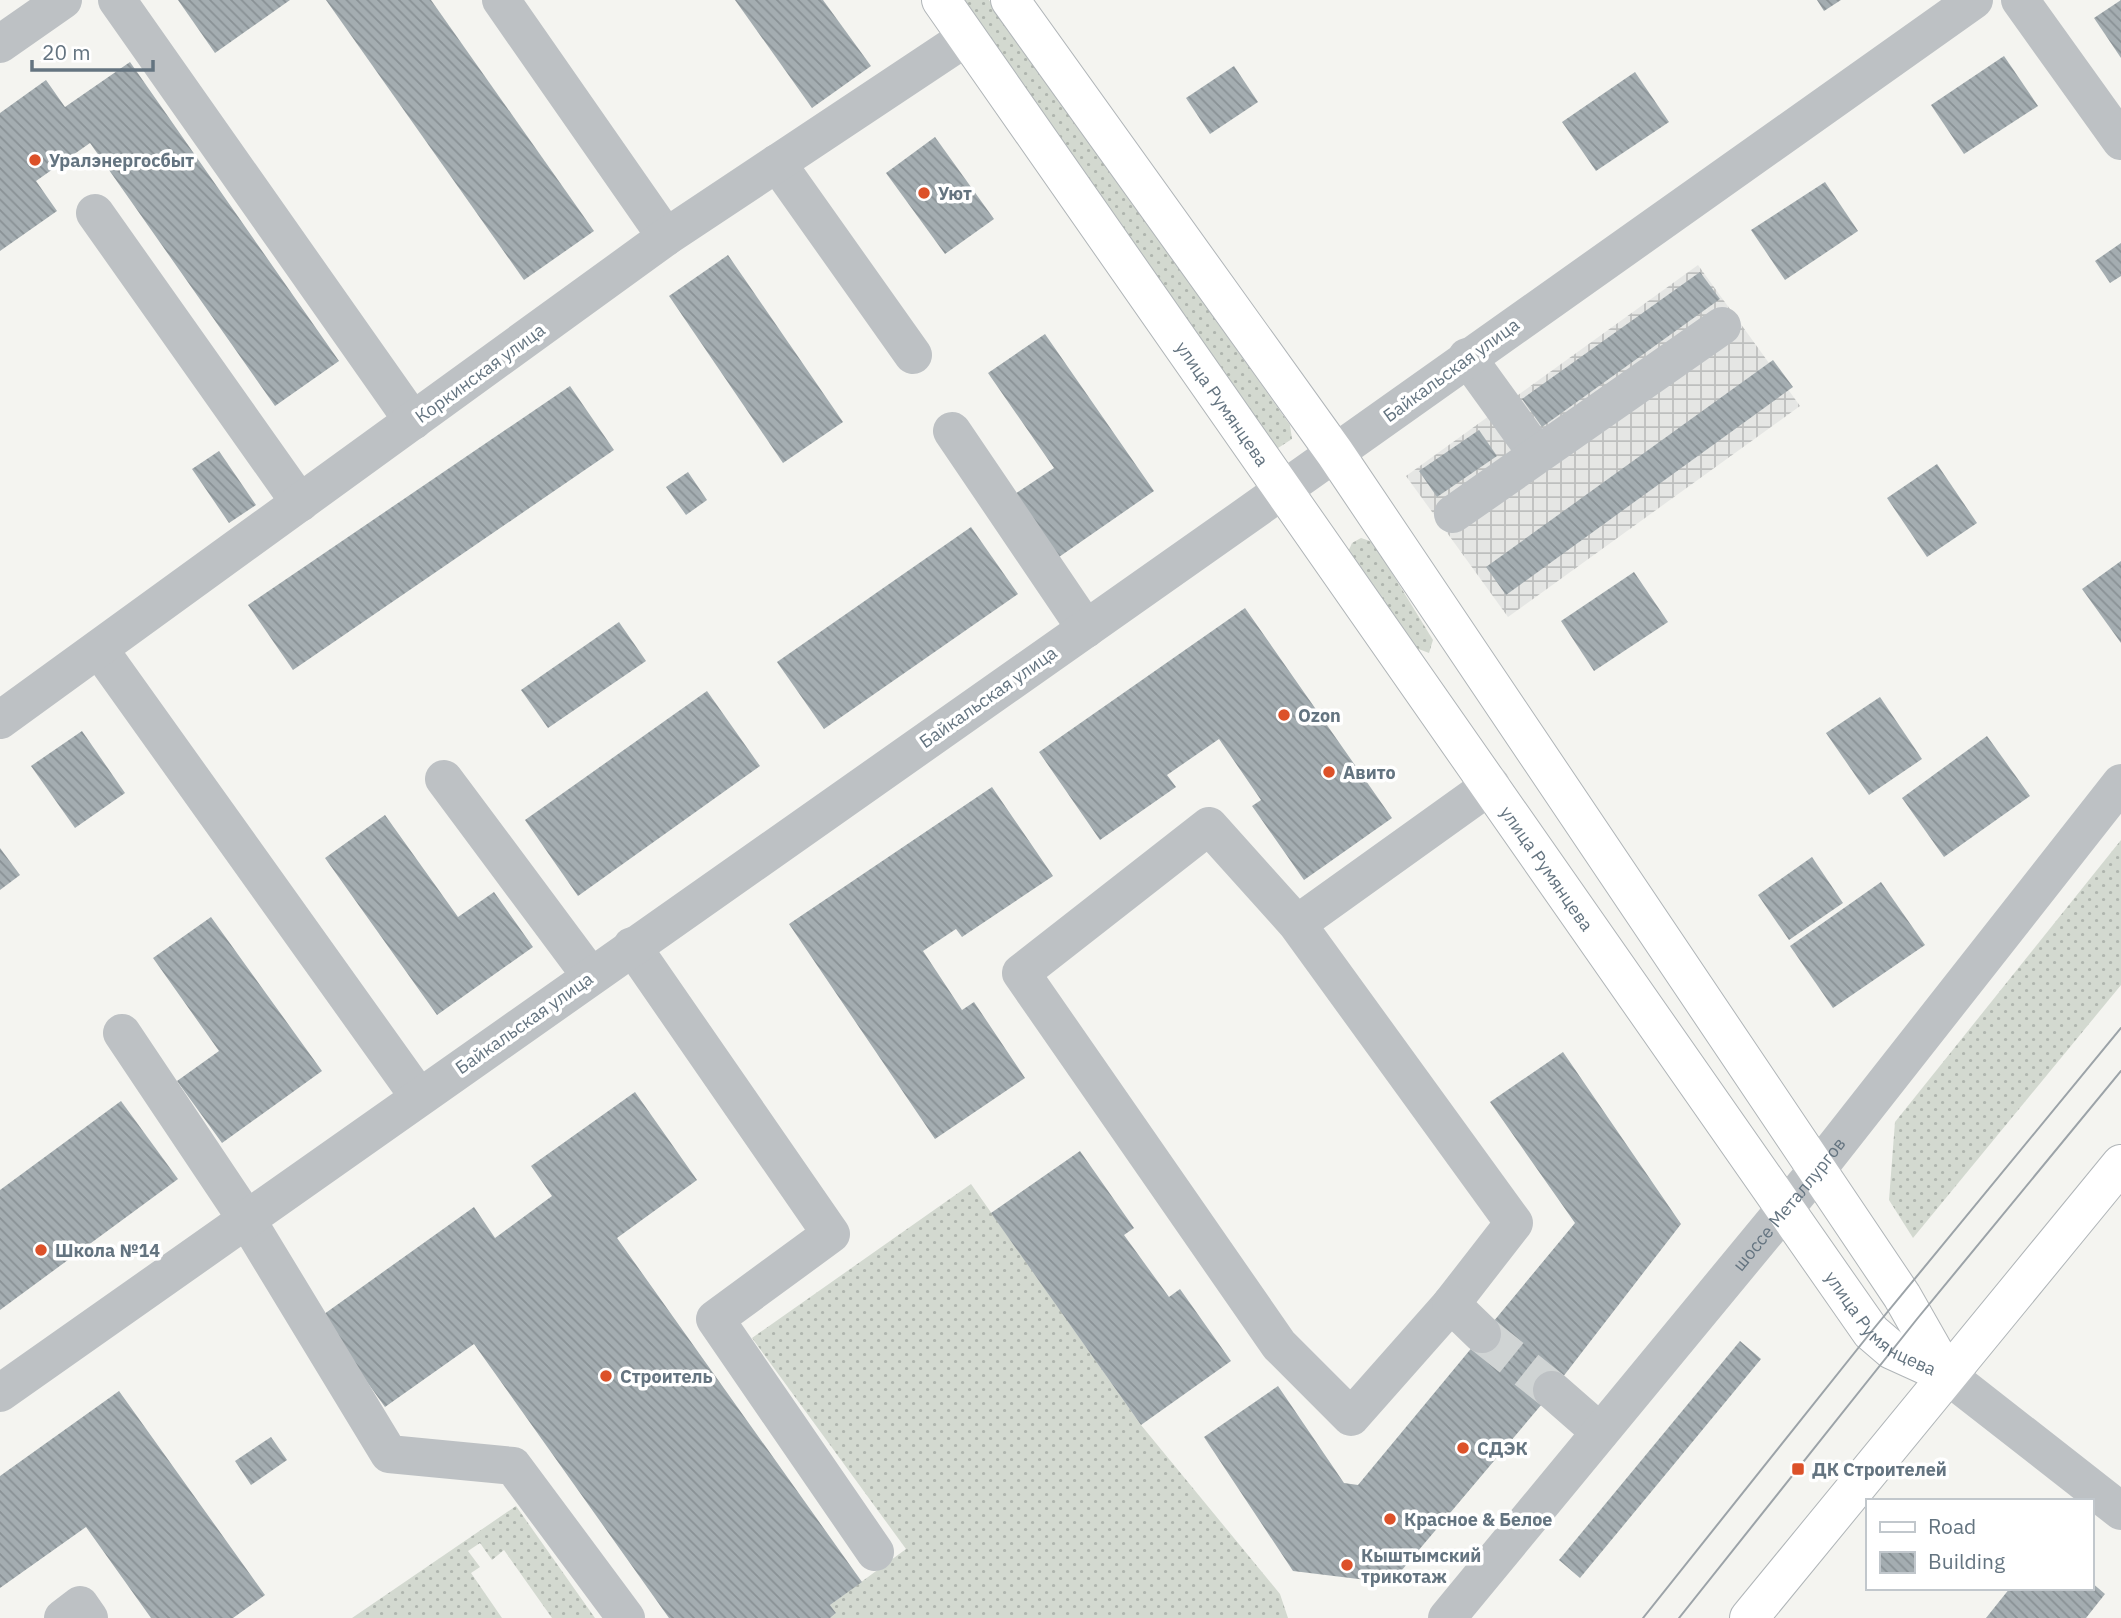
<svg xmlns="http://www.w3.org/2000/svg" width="2121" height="1618" font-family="'IBM Plex Sans',sans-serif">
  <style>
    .industrial { fill: url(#industrial-grid) }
    .grass { fill: url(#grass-dots) }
    .building { fill: url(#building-back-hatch) }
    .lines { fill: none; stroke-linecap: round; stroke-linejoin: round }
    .minor-tunnel { stroke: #d0d4d4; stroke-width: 38; stroke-dasharray: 38 19; stroke-linecap: butt }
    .major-casing { stroke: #b0b5b8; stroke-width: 40 }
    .minor { stroke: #bdc1c4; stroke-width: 38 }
    .major { stroke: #fff; stroke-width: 38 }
    .tram { stroke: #9ca3a8; stroke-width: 2 }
    .poi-dot { fill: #dc5129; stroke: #fff; stroke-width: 2.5 }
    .labels { text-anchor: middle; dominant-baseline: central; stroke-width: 7; stroke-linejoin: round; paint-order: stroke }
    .poi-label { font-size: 18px; font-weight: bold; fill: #647480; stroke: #fff; text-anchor: start }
    .street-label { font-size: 18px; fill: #647480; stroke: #fff }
  </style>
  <defs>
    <pattern id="industrial-grid" width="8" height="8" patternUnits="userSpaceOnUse" patternTransform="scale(1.75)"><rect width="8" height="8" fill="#e5e6e4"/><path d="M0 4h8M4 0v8" fill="none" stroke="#bdbfbe"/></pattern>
    <pattern id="grass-dots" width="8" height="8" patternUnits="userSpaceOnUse" patternTransform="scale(1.75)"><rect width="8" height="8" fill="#d3d9d0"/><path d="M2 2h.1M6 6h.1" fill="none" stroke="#afb5ae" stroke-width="1.8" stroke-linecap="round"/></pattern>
    <pattern id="building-back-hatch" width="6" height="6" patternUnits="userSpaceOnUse" patternTransform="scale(1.75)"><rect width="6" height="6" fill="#a4adb1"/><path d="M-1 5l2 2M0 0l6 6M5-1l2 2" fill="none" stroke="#899195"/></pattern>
  </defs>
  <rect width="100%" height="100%" fill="#f4f4f0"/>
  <!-- industrial -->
  <path class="industrial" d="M1698 265 1800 406 1508 617 1406 476Z"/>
  <!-- grass -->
  <g class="grass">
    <path d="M956 0H989L1290 425 1292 439 1278 448 1266 443Z"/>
    <path d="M1361 538 1373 542 1433 640 1429 653 1416 648 1348 552 1352 543Z"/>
    <path d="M2121 840V985L1913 1238 1889 1200 1895 1122Z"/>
    <path d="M971 1184 1141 1425 1280 1594 1288 1618H830L836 1613 830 1605 906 1549 752 1338Z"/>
    <path d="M516 1506 595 1618H552L504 1550 492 1560 480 1543 468 1551 480 1567 471 1573 502 1618H352Z"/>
  </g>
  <!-- building -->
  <g class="building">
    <path d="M178 0H290L215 53Z"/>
    <path d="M326 0H431L594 231 524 280Z"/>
    <path d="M735 0H823L871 66 812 108Z"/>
    <path d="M1817 0H1841L1824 11Z"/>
    <path d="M2121 0V58L2094 18Z"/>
    <path d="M2004 56 2038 106 1964 154 1931 105Z"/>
    <path d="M130 62 339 361 275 406 90 143 36 181 57 211 0 251V113L46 80 65 107Z"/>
    <path d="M1234 66 1258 102 1210 134 1186 98Z"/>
    <path d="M1635 72 1669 122 1596 171 1562 122Z"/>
    <path d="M935 137 994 219 945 254 886 173Z"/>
    <path d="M1825 182 1858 231 1785 280 1751 230Z"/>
    <path d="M2121 243V276L2110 283 2095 261Z"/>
    <path d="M728 255 843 422 783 463 669 296Z"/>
    <path d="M1700 272 1720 299 1542 427 1522 399Z"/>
    <path d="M1045 334 1154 491 1059 557 1015 494 1054 468 988 373Z"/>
    <path d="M1773 360 1793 387 1506 595 1486 567Z"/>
    <path d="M570 386 614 450 293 670 248 605Z"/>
    <path d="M1479 430 1497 456 1437 497 1419 471Z"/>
    <path d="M219 451 256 505 229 523 192 469Z"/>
    <path d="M1937 464 1977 523 1927 557 1887 498Z"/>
    <path d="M688 472 707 500 686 515 666 487Z"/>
    <path d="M971 527 1018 594 824 729 777 662Z"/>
    <path d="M2121 561V643L2082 589Z"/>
    <path d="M1634 572 1668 622 1594 671 1561 621Z"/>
    <path d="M1245 608 1392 818 1304 880 1252 806 1261 800 1219 739 1167 775 1176 787 1100 840 1039 752Z"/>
    <path d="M619 622 646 661 548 728 521 690Z"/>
    <path d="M707 691 760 766 578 896 525 820Z"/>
    <path d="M1880 697 1922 759 1869 795 1826 733Z"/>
    <path d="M82 731 125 793 75 828 31 766Z"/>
    <path d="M1987 736 2030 796 1944 857 1902 798Z"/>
    <path d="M992 787 1053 876 962 937 956 929 923 951 962 1010 974 1002 1025 1078 935 1139 789 924Z"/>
    <path d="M385 815 458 917 494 892 533 947 437 1015 325 858Z"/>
    <path d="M0 848 20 875 0 890Z"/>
    <path d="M1812 857 1843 903 1789 940 1758 895Z"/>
    <path d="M1881 882 1925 945 1833 1008 1790 946Z"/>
    <path d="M211 917 322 1071 222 1143 177 1081 219 1051 153 958Z"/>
    <path d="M1563 1052 1681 1224 1542 1404 1391 1583 1293 1571 1204 1437 1278 1386 1344 1483 1358 1485 1575 1223 1490 1102Z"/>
    <path d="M635 1092 697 1180 617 1238 862 1582 830 1605 836 1613 830 1618H669L474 1344 385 1407 320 1317 474 1207 495 1238 552 1196 531 1166Z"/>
    <path d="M121 1101 178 1179 0 1310V1190Z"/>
    <path d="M1080 1151 1134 1228 1124 1235 1169 1297 1180 1289 1231 1361 1141 1425 991 1213Z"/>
    <path d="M1740 1341 1761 1359 1580 1578 1559 1560Z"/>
    <path d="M119 1391 265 1595 233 1618H151L86 1527 0 1588V1476Z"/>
    <path d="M271 1437 287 1460 251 1485 235 1461Z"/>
    <path d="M2091 1582 2105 1594 2086 1618H1986L2010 1588H2091Z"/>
  </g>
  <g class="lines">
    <!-- minor-tunnel -->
    <path class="minor-tunnel" d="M1482 1334 1552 1390"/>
    <defs>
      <g id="major">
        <path id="s2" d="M941 0 1871 1332 1892 1350 1947 1375"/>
        <path d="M1010 0 1335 453 1902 1296 1947 1375"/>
        <path d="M1749 1618 2121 1164"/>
      </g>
    </defs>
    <!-- major casing -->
    <use href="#major" class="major-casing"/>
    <!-- minor -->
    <g class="minor">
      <path d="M117 0 413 421"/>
      <path d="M501 0 666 237"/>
      <path d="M2020 0 2121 141"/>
      <path d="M0 44 63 0"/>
      <path d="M777 163 913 355"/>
      <path d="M95 213 300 503"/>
      <path d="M1467 357 1537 454"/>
      <path d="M952 431 1086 629"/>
      <path d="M1453 514 1722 326"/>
      <path d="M99 649 419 1097"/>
      <path d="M0 720 666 237 967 37"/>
      <path d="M444 779 590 975"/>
      <path d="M1297 924 1209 826 1021 973 1279 1345 1351 1417 1451 1304 1514 1223 1297 924 1491 785"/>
      <path d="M632 946 831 1234 715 1319 875 1552"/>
      <path d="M122 1033 247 1220 389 1454 513 1466 626 1618"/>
      <path d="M1451 1304 1482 1334"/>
      <path d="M1947 1375 2121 1511"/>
      <path d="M1552 1390 1600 1432"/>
      <path d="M0 1393 1239 521 1974 0"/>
      <path d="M63 1618 80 1605 89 1618"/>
      <path id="s1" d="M1447 1618 1816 1171 2121 783"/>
    </g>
    <!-- major -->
    <use href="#major" class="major"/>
    <!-- tram -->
    <g class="tram">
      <path d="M1643 1618 1871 1332 2121 1028"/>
      <path d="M1679 1618 1917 1319 2121 1071"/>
    </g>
  </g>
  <!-- markers -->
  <g class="poi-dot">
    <circle cx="35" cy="160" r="7"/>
    <circle cx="924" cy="193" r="7"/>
    <circle cx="1284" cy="715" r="7"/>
    <circle cx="1329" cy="772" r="7"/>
    <circle cx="41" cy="1250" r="7"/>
    <circle cx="606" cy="1376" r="7"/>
    <circle cx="1463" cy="1448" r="7"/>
    <rect x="1791" y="1462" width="14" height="14" rx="3.5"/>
    <circle cx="1390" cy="1519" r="7"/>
    <circle cx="1347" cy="1565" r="7"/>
  </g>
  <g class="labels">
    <!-- poi labels -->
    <g class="poi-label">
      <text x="49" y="160">Уралэнергосбыт</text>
      <text x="938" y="193">Уют</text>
      <text x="1298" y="715">Ozon</text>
      <text x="1343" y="772">Авито</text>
      <text x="55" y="1250">Школа №14</text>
      <text x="620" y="1376">Строитель</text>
      <text x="1477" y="1448">СДЭК</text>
      <text x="1812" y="1469">ДК Строителей</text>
      <text x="1404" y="1519">Красное &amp; Белое</text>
      <text x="1361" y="1555">Кыштымский<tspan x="1361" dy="21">трикотаж</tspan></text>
    </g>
    <!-- street labels -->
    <g class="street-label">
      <text transform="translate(1451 370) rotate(-36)">Байкальская улица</text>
      <text transform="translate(480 373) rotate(-36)">Коркинская улица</text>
      <text stroke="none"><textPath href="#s2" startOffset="492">улица Румянцева</textPath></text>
      <text transform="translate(988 697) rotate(-35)">Байкальская улица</text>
      <text stroke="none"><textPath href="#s2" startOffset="1059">улица Румянцева</textPath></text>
      <text transform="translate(524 1023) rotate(-35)">Байкальская улица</text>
      <text stroke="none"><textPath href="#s1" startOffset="537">шоссе Металлургов</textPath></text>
      <text stroke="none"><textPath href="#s2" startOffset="1626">улица Румянцева</textPath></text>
    </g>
  </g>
  <!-- legend -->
  <rect x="1866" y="1499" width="228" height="91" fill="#ffffff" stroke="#c1c7cc" stroke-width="2"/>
  <rect x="1880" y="1522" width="35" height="10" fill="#ffffff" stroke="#c1c7cc" stroke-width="2"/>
  <text x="1928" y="1534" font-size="21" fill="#647480">Road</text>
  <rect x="1880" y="1552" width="35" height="21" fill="url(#building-back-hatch)" stroke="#c1c7cc" stroke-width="2"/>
  <text x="1928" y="1569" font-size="21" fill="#647480">Building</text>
  <!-- scale -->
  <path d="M32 60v10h121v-10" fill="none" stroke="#647480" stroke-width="3.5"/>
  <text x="42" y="60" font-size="21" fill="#647480" stroke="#ffffff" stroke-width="5" paint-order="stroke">20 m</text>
</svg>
